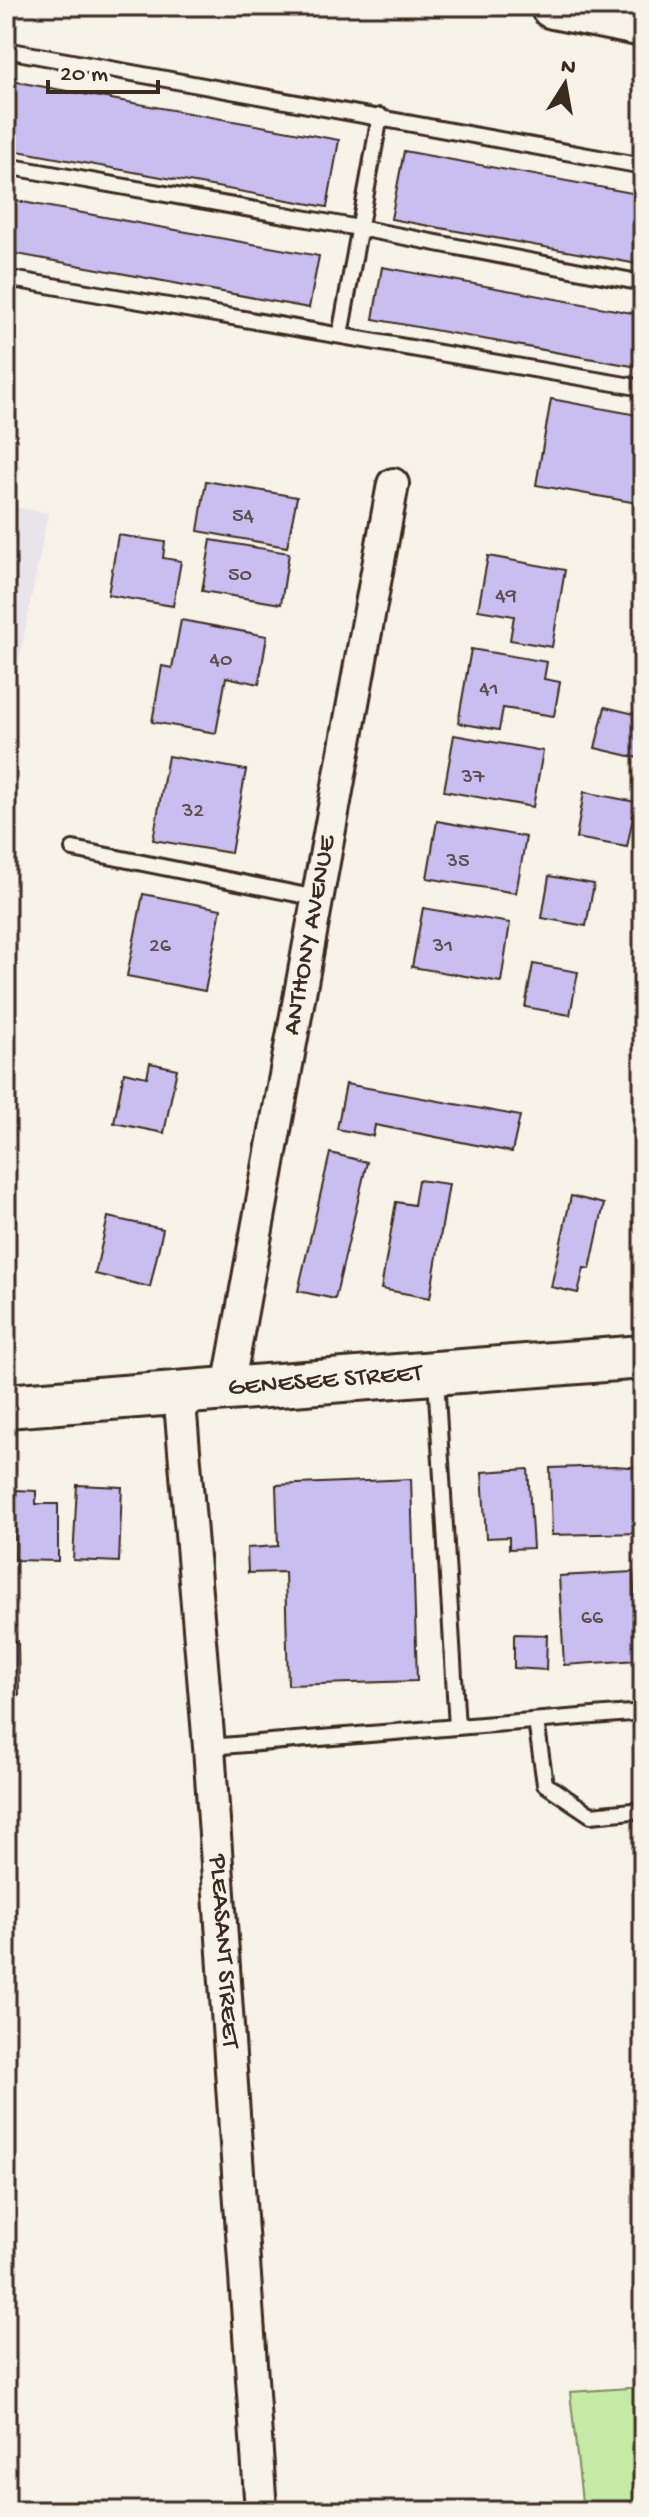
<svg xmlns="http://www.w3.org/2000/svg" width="649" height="2517" font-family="'Gochi Hand',sans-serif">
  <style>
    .built { fill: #e9e3ea }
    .green { fill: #c4eaa5; stroke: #808a62; stroke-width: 2 }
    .building { fill: #c9bef0; stroke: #3b2a1e; stroke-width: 2 }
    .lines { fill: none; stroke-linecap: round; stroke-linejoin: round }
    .lane-casing { stroke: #3b2a1e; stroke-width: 20 }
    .street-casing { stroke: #3b2a1e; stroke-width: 36 }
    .secondary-casing { stroke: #3b2a1e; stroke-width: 48 }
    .highway-casing { stroke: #3b2a1e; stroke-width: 50 }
    .lane { stroke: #f7f3e8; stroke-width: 14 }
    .street { stroke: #f7f3e8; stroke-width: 30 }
    .secondary { stroke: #f7f3e8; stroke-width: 42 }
    .highway { stroke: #f7f3e8; stroke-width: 44 }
    .labels { text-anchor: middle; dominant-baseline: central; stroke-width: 6; stroke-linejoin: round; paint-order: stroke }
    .number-label { font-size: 22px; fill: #5e4f52 }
    .street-label { font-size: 26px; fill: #3b2a1e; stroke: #f7f3e8 }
  </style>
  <rect width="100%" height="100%" fill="#f7f3e8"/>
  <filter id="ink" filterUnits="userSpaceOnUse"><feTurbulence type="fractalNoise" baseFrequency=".0125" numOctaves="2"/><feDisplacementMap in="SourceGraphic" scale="16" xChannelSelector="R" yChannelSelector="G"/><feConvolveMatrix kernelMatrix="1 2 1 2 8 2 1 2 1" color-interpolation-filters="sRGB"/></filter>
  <g filter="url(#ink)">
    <!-- built -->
    <path class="built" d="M6 461 21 465 14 507 48 513 6 726Z"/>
    <!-- green -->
    <path class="green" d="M643 2387V2511H583L570 2392Z"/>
    <!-- building -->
    <g class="building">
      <path d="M6 80 339 140 327 207 6 149Z"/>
      <path d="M404 151 643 195V265L391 219Z"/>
      <path d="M6 199 319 256 309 308 6 252Z"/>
      <path d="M382 267 643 315V368L373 319Z"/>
      <path d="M551 399 643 416V504L536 485Z"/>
      <path d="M206 481 297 497 287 547 198 531Z"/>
      <path d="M118 535 165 542 163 558 181 561 173 606 108 595Z"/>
      <path d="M211 540 289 553 281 604 202 591Z"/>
      <path d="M488 556 565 570 552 647 510 640 514 616 478 610Z"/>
      <path d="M181 620 267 636 259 684 226 677 216 733 152 722 162 666 172 668Z"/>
      <path d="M471 649 547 662 544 679 560 682 554 716 503 708 499 730 458 723Z"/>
      <path d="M605 707 643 716 638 758 595 748Z"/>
      <path d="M454 735 543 751 533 807 444 791Z"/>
      <path d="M168 756 246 770 231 853 153 840Z"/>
      <path d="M584 792 636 802 627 847 576 838Z"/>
      <path d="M437 821 526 837 516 893 427 878Z"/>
      <path d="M549 876 594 884 586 926 542 918Z"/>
      <path d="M143 894 221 909 205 991 127 976Z"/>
      <path d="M423 908 510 923 501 982 412 967Z"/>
      <path d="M533 964 578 972 570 1015 525 1007Z"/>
      <path d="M150 1063 177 1069 164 1133 114 1123 124 1072 147 1077Z"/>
      <path d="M346 1084 520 1116 512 1152 375 1125 373 1136 337 1129Z"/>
      <path d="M330 1153 367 1162 335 1299 298 1291Z"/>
      <path d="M418 1180 449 1184 430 1298 381 1289 396 1202 414 1205Z"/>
      <path d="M571 1196 604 1204 590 1269 584 1268 578 1293 551 1287Z"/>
      <path d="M108 1217 163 1229 150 1287 95 1274Z"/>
      <path d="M615 1466 643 1468V1533L552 1535 550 1468Z"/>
      <path d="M528 1469 533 1548 509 1549V1537L486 1538 482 1472Z"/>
      <path d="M411 1479 417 1681 288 1685 285 1572 248 1573 247 1548 278 1546 276 1485Z"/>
      <path d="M77 1485 122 1487 119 1562 73 1560Z"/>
      <path d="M16 1490 36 1491V1504H58V1561L15 1560Z"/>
      <path d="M633 1572 638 1660 564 1665 559 1576Z"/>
      <path d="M514 1634 547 1635 546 1670 514 1668Z"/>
      <path d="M6 1641H18L19 1695 6 1696Z"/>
    </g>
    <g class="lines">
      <defs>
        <g id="lane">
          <path d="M6 50 643 166"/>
          <path d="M6 166 359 228 643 283"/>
          <path d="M6 278 643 388"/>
          <path d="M340 335 380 116"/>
          <path d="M73 849 317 898"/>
          <path d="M436 1378 457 1727"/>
          <path d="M536 1721 545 1784 591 1815 643 1810"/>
          <path d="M209 1747 643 1712"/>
        </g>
        <g id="street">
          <path id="s1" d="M228 1388 393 484"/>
          <path id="s2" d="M179 1391 209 1747 261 2511"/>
        </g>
        <g id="secondary">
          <path id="s3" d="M6 1406 643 1357"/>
        </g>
        <path id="highway" d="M553 6 643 24"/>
      </defs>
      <!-- lane casing -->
      <use href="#lane" class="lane-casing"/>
      <!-- street casing -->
      <use href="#street" class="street-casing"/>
      <!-- secondary casing -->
      <use href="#secondary" class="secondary-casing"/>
      <!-- highway casing -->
      <use href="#highway" class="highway-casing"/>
      <!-- lane -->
      <use href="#lane" class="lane"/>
      <!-- street -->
      <use href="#street" class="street"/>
      <!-- secondary -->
      <use href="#secondary" class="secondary"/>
      <!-- highway -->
      <use href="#highway" class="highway"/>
    </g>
  </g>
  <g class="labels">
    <!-- number labels -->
    <g class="number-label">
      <text x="243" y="517">54</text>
      <text x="240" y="576">50</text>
      <text x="506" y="597">49</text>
      <text x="221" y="661">40</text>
      <text x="489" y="690">41</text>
      <text x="473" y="778">37</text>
      <text x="193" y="812">32</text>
      <text x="458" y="862">35</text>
      <text x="160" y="947">26</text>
      <text x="443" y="947">31</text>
      <text x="592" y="1619">66</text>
    </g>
    <!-- street labels -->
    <g class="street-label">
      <text stroke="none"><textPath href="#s1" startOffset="460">ANTHONY AVENUE</textPath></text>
      <text stroke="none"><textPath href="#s3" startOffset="320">GENESEE STREET</textPath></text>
      <text stroke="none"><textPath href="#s2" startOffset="562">PLEASANT STREET</textPath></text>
    </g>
  </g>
  <!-- margin -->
  <rect width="649" height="2517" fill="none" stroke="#f7f3e8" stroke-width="32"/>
  <rect x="16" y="16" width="617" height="2485" fill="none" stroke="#3b2a1e" stroke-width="3" filter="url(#ink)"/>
  <!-- north arrow -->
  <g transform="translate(565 84) rotate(11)" stroke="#f7f3e8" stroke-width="6" paint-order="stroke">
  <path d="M0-6L14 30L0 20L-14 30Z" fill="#3b2a1e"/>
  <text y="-12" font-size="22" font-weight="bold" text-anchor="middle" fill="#3b2a1e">N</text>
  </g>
  <!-- scale -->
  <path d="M48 80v12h110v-12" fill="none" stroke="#3b2a1e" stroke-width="4"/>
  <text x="60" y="80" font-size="24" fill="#3b2a1e" stroke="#f7f3e8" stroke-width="6" paint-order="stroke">20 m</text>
</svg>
